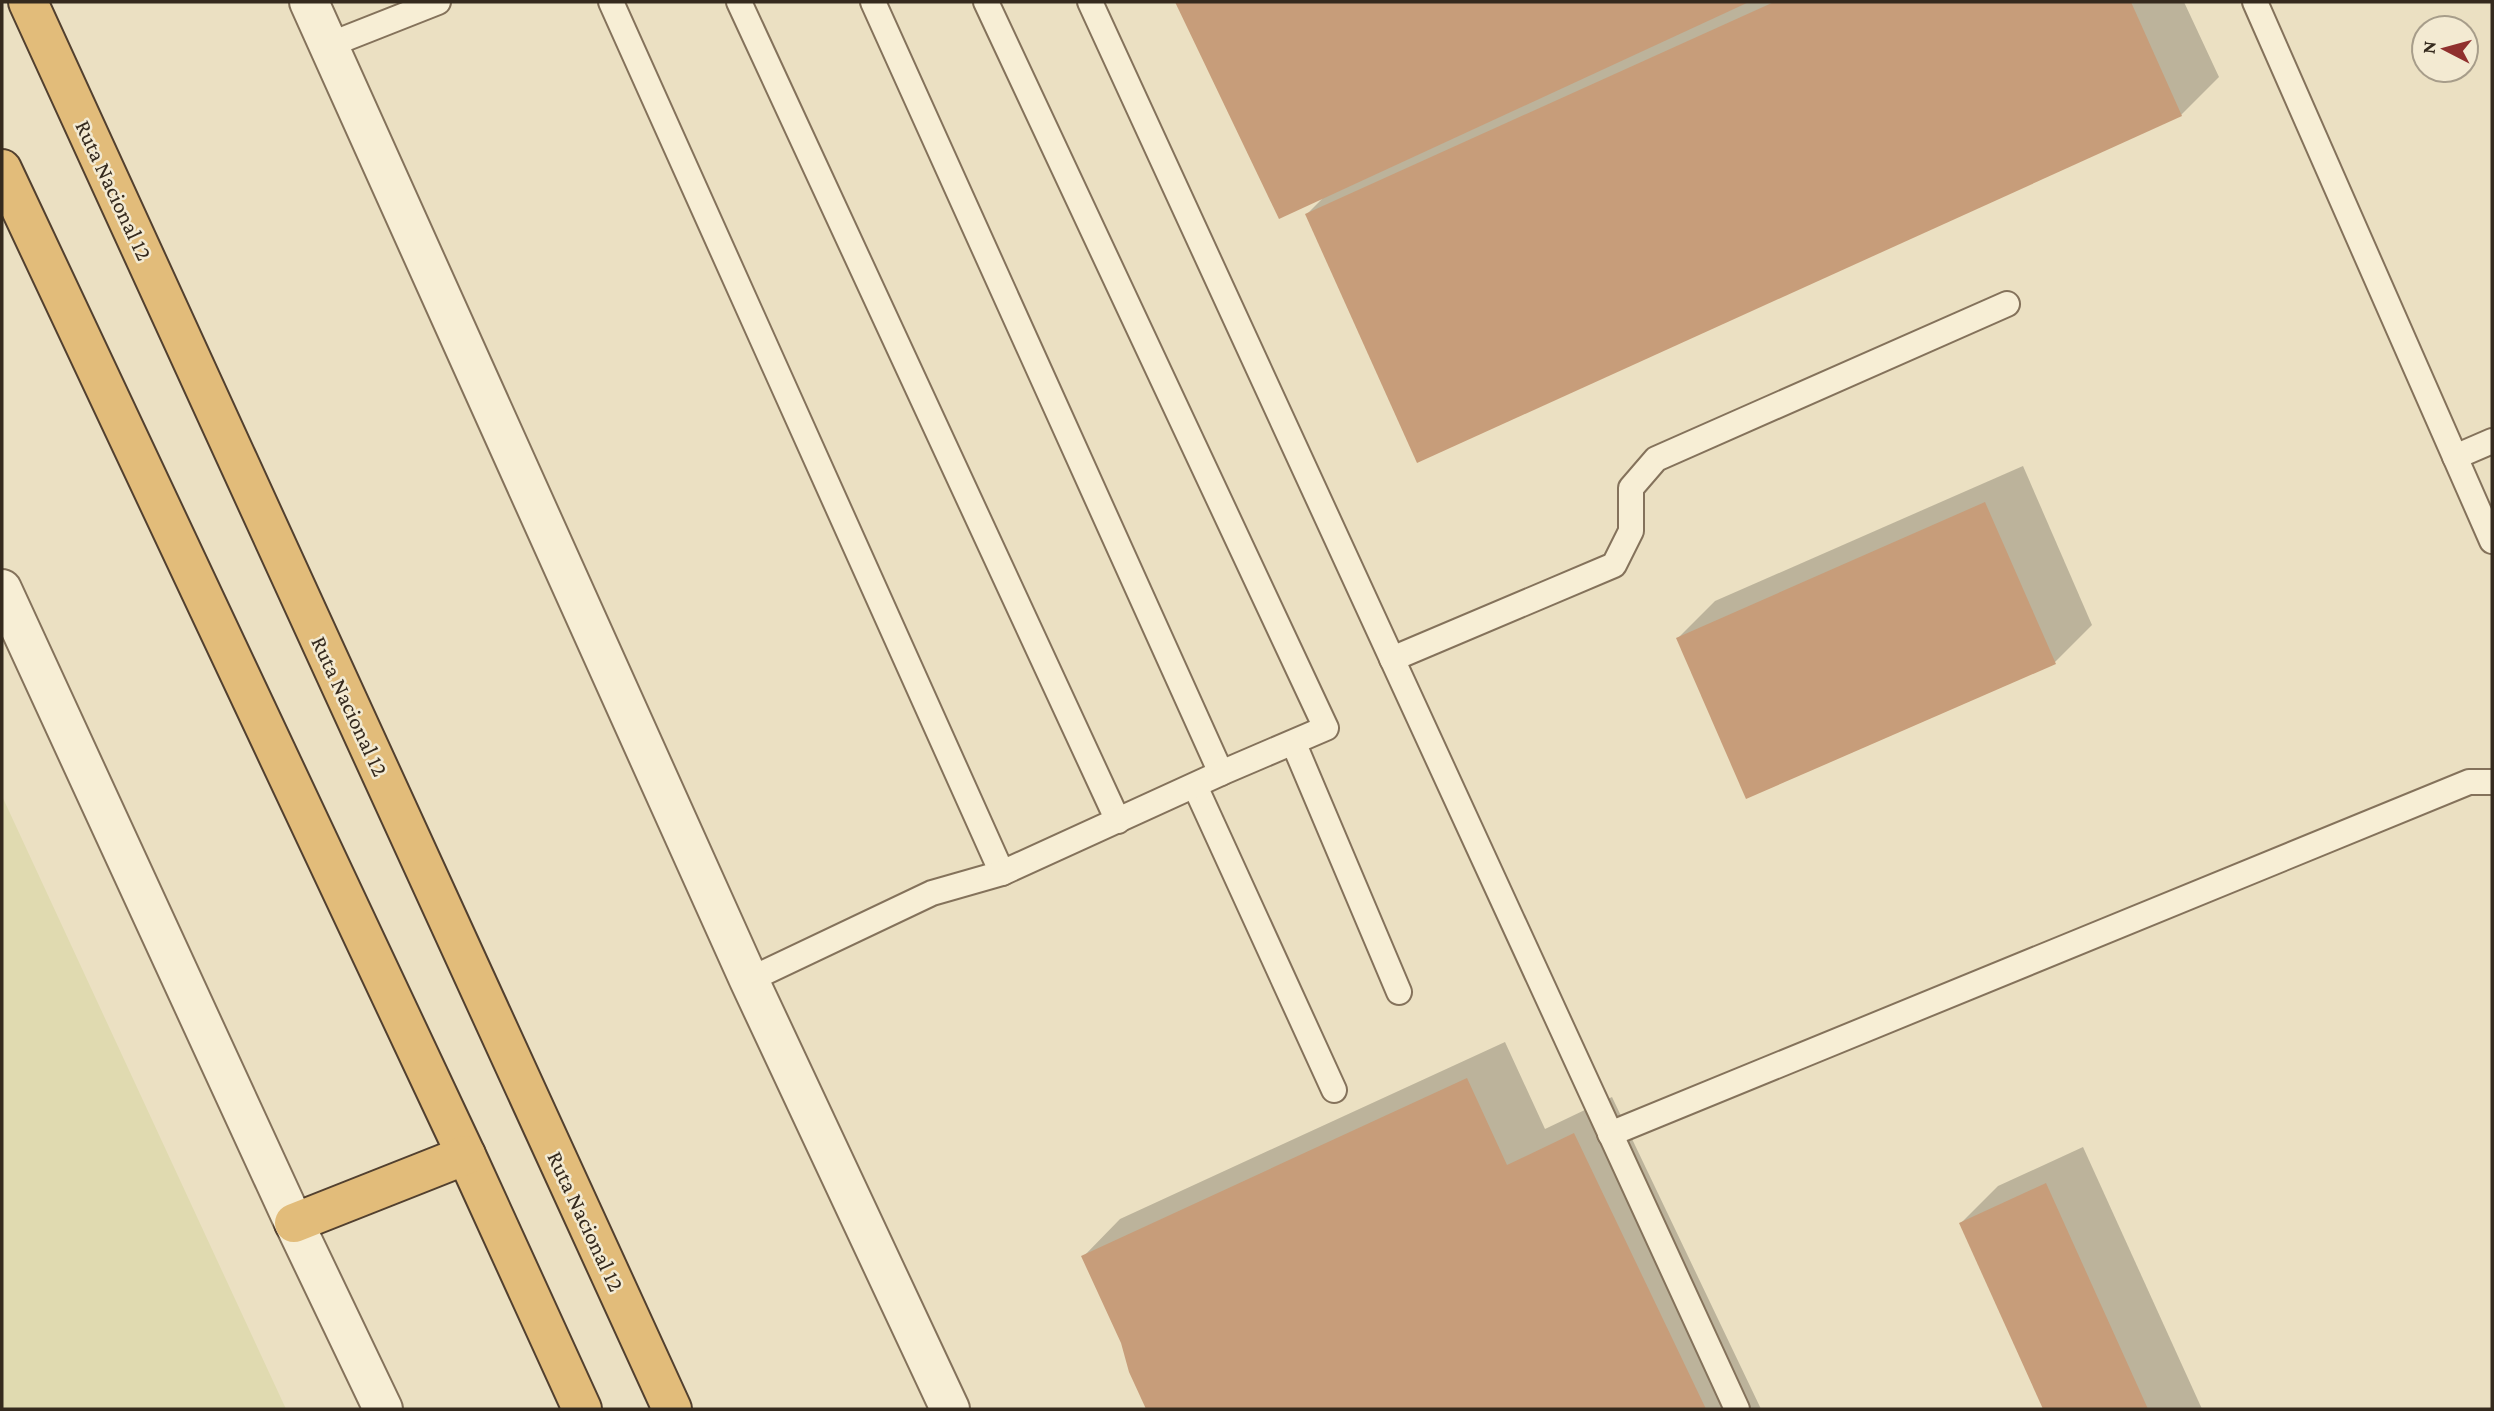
<svg xmlns="http://www.w3.org/2000/svg" width="2494" height="1411" font-family="'Crimson Pro',serif">
  <style>
    .farmland { fill: #e0dab0 }
    .shadow { fill: #0003 }
    .building { fill: #c79d7a }
    .lines { fill: none; stroke-linecap: round; stroke-linejoin: round }
    .service-casing { stroke: #84725b; stroke-width: 28 }
    .minor-casing { stroke: #84725b; stroke-width: 42 }
    .trunk-casing { stroke: #52402f; stroke-width: 42 }
    .service { stroke: #f7eed5; stroke-width: 24 }
    .minor { stroke: #f7eed5; stroke-width: 38 }
    .trunk { stroke: #e2bc7a; stroke-width: 38 }
    .labels { text-anchor: middle; dominant-baseline: central; stroke-width: 5; stroke-linejoin: round; paint-order: stroke }
    .street-label { font-size: 23px; fill: #352a1e; stroke: #f3ead2 }
  </style>
  <rect width="100%" height="100%" fill="#ebe0c2"/>
  <!-- farmland -->
  <path class="farmland" d="M2 796 286 1409H2Z"/>
  <!-- shadow -->
  <g class="shadow">
    <path d="M1177 2H2184L2219 77 2181 115 1307 214 1326 195 1280 216Z"/>
    <path d="M2023 466 2092 625 2055 662 1678 638 1715 601Z"/>
    <path d="M1505 1042 1545 1129 1612 1097 1761 1409H1147L1130 1371 1122 1343 1083 1257 1120 1219Z"/>
    <path d="M2083 1147 2202 1409H2045L1961 1223 1998 1186Z"/>
  </g>
  <!-- building -->
  <g class="building">
    <path d="M1175 2H1749L1279 219Z"/>
    <path d="M1774 2H2131L2182 116 1417 463 1305 214Z"/>
    <path d="M1985 502 2056 664 1746 799 1676 638Z"/>
    <path d="M1467 1078 1507 1165 1574 1133 1706 1409H1146L1129 1372 1121 1343 1081 1256Z"/>
    <path d="M2046 1183 2148 1409H2043L1959 1223Z"/>
  </g>
  <g class="lines">
    <defs>
      <g id="service">
        <path d="M611 2 1002 873"/>
        <path d="M739 2 1118 821"/>
        <path d="M873 2 1221 773"/>
        <path d="M1090 2 1737 1409"/>
        <path d="M2255 2 2492 541"/>
        <path d="M329 45 438 2"/>
        <path d="M2455 457 2492 441"/>
        <path d="M1392 659 1614 565 1631 531V488L1656 459 2007 304"/>
        <path d="M1294 744 1399 992"/>
        <path d="M1195 786 1334 1090"/>
        <path d="M749 980 932 893 1002 873 1221 773 1326 728 986 2"/>
        <path d="M1610 1134 2469 782H2492"/>
      </g>
      <g id="minor">
        <path d="M309 2 749 980 950 1409"/>
        <path d="M2 589 294 1223 383 1409"/>
      </g>
      <g id="trunk">
        <path d="M28 2 672 1409"/>
        <path d="M2 169 466 1155 582 1409"/>
        <path d="M294 1223 466 1155"/>
      </g>
    </defs>
    <!-- service casing -->
    <use href="#service" class="service-casing"/>
    <!-- minor casing -->
    <use href="#minor" class="minor-casing"/>
    <!-- trunk casing -->
    <use href="#trunk" class="trunk-casing"/>
    <!-- service -->
    <use href="#service" class="service"/>
    <!-- minor -->
    <use href="#minor" class="minor"/>
    <!-- trunk -->
    <use href="#trunk" class="trunk"/>
  </g>
  <g class="labels">
    <!-- street labels -->
    <g class="street-label">
      <text transform="translate(114 190) rotate(65)">Ruta Nacional 12</text>
      <text transform="translate(350 706) rotate(65)">Ruta Nacional 12</text>
      <text transform="translate(586 1221) rotate(65)">Ruta Nacional 12</text>
    </g>
  </g>
  <!-- border -->
  <rect width="2494" height="1411" fill="none" stroke="#352a1e" stroke-width="7"/>
  <!-- north arrow -->
  <g transform="translate(2445 49) rotate(276)"><circle r="33" fill="#f3ead2" stroke="#a79d8a" stroke-width="2"/>
  <path d="M0-5L12 26L0 18L-12 26Z" fill="#90302e"/>
  <text y="-10" font-size="19" font-weight="bold" text-anchor="middle" fill="#352a1e">N</text>
  </g>
</svg>
